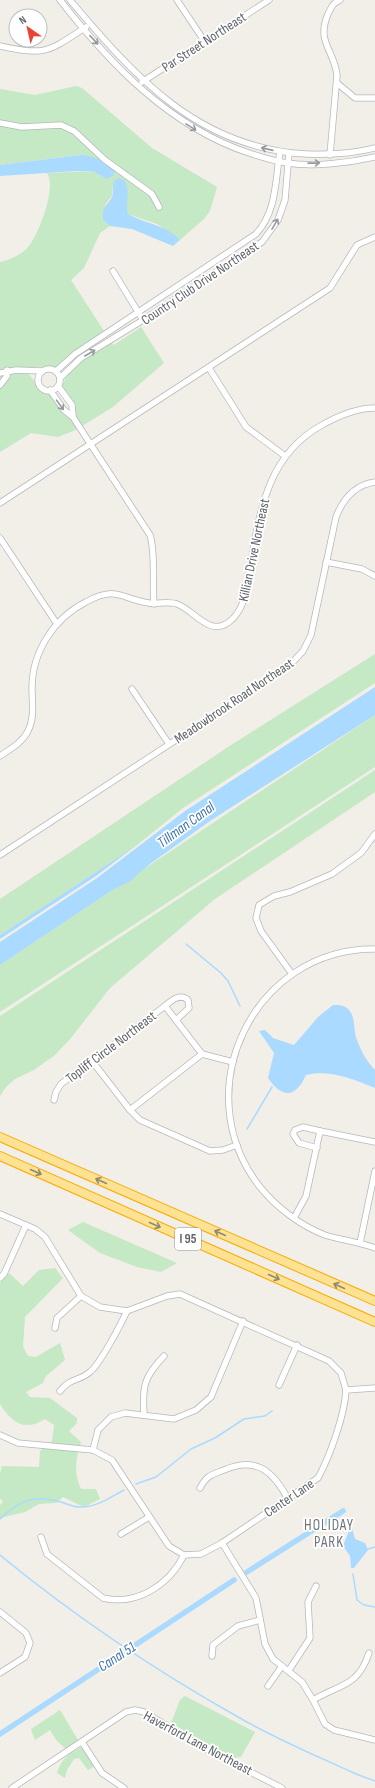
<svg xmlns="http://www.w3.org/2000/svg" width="375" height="1788" font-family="'Sofia Sans Condensed',sans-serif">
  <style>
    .green { fill: #c5e8c5 }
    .water { fill: #aadaff }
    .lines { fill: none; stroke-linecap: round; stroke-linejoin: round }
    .stream { stroke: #aadaff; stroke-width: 1.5 }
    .canal { stroke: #aadaff; stroke-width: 5.5 }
    .minor-casing { stroke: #b5b8bc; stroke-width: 7 }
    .highway-casing { stroke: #f9ab00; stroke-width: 10 }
    .minor { stroke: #fff; stroke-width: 5.5 }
    .highway { stroke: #fde293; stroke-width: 8 }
    .oneway { stroke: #979a9d }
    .oneway2 { stroke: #8e8975 }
    .labels { text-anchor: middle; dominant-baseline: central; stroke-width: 3.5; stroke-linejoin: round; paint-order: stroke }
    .shield { fill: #fff; stroke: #8f9295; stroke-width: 1 }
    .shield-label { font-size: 13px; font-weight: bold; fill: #5f6368 }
    .street-label { font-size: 14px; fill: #5f6368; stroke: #fff }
    .water-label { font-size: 15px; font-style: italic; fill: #4174aa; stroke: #fff }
    .neighbourhood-label { font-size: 15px; letter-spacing: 1px; fill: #70757a; stroke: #fff }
  </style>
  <rect width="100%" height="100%" fill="#f1efe8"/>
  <!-- green -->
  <g class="green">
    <path d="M76 86 82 88 152 148 217 187 210 211 204 219 180 240 157 224 128 214 126 207 113 185 112 196 105 205 103 220 110 226 100 233 84 268 71 280 104 331 73 352 56 367C52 366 7 367 0 370V262C10 260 23 254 29 246 39 233 57 187 47 173L93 171 106 179 81 155 0 165V89L35 95Z"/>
    <path d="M141 327 164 363 113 407 82 426 76 415 74 404 62 386C69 365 94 354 112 343L114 345Z"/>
    <path d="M8 373 29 374 40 389 49 393 62 412 71 418 78 429 58 437 31 433 0 452V376Z"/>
    <path d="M375 654V683L183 808 137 845 0 935V899L231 745Z"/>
    <path d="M375 715V767L0 1012V965Z"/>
    <path d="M375 770V792L215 899 110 988 71 1038 55 1055 34 1070 15 1079 6 1087 0 1096V1016Z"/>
    <path d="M83 1222 177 1263 161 1272 137 1267 100 1253 68 1230Z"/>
    <path d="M55 1268 63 1278 25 1317 23 1347 28 1356 36 1357 60 1343 65 1360 46 1376 43 1383 26 1392 30 1397 50 1398 77 1418V1423L69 1431 81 1442C76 1459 73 1472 81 1489H96L100 1499 84 1507 63 1497 56 1503 39 1504 25 1512 0 1518V1505L3 1502 0 1498V1474L2 1466 39 1467 40 1451 52 1441 54 1425 45 1419C24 1432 12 1423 0 1404V1283L9 1273 23 1286 39 1270Z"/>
    <path d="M185 1696 255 1732 241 1757 233 1758 171 1723 180 1700Z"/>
    <path d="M60 1710 78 1740 66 1749 57 1741 50 1730 35 1740 31 1729Z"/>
    <path d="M82 1747 95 1766 88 1770 79 1758 74 1759 67 1770 65 1778 57 1773C61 1759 69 1753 82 1747Z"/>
  </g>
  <!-- water -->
  <g class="water">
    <path d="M81 155C95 157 105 160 115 170L113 176 106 179 93 171H76L0 176V165Z"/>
    <path d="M119 178 124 180C131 192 125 201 128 214 145 224 165 224 180 240L173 246 132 229 110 226 103 220C103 203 106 208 112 197 114 192 112 186 114 181Z"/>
    <path d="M375 687V715L210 821 150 864 129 882 114 889 0 965V942L97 878 185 811Z"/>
    <path d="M137 845 96 876 0 939V935Z"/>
    <path d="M333 1005C339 1005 344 1005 348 1009 356 1016 353 1031 357 1040 361 1051 367 1062 375 1070V1088C354 1079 328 1069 306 1075 295 1099 282 1098 268 1078L274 1053 259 1031 265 1030 273 1038 294 1045 318 1017Z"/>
    <path d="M350 1528H352L355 1539 365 1543 368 1550 354 1568H351L350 1556 343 1546Z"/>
  </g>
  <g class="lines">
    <!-- stream -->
    <g class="stream">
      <path d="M186 944 221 973 228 981 240 1006"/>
      <path d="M247 1129 272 1087"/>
      <path d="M136 1484 156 1477 191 1449 215 1438 244 1419 265 1416 272 1411"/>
      <path d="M0 1519C21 1500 32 1494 61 1502 67 1504 75 1508 82 1507 97 1507 111 1497 124 1490"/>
      <path d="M368 1549 375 1547"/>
      <path d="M0 1555C74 1616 155 1670 238 1717 276 1739 317 1756 356 1774L375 1781"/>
      <path d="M353 1574 357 1600 364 1605 375 1607"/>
    </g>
    <!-- canal -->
    <g class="canal">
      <path d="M247 1572 343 1511"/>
      <path d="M0 1734 234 1580"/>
    </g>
    <defs>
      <g id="minor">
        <path d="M60 0C110 64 170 127 249 153 261 157 274 161 287 163 313 167 349 163 375 157"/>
        <path d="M70 0C135 77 198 148 306 154 329 155 352 154 375 148"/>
        <path d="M177 0 205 42"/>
        <path d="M0 46C46 56 48 52 86 27"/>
        <path d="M142 82 269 0"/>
        <path d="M337 83 355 98H375"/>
        <path d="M0 123 22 127 61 125 74 131 105 160 152 194 159 207"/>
        <path d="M330 155 337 75C334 50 316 42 328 14 332 6 332 4 340 0"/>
        <path d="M113 271 143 320"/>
        <path d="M209 368 246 427 285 456"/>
        <circle cx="49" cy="380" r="11"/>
        <path d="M56 371 75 354 256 234C277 211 275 181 280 152"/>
        <path d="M0 373 16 370 42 371"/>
        <path d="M60 378 81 358 143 320 262 242 278 220 285 200 289 153"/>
        <path d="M0 385 7 376V370"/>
        <path d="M58 386 72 405 73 417 91 445 150 535C156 555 152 582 154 604"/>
        <path d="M50 390 64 410 73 417"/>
        <path d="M0 503 330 288 357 245 375 237"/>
        <path d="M0 538 57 624"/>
        <path d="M326 562 362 569 375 576"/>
        <path d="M132 689 169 744"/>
        <path d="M0 756C10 749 22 743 28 731 35 717 32 703 32 688 32 652 54 618 86 602 117 585 121 599 149 603 158 604 169 601 177 604 194 610 209 637 229 622 244 611 246 591 249 574 259 517 265 456 322 425 338 416 357 408 375 408"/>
        <path d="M0 855 289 666 303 651 311 635 336 517C343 499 355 485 375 482"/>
        <path d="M375 949C253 948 185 1092 260 1187 276 1207 301 1226 325 1235 341 1240 359 1242 375 1248"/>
        <path d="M292 974 261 931 256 918 259 905 274 896 290 892 332 874 361 853 375 834"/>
        <path d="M165 1006C172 1000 180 993 188 1000L189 1008 176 1020"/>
        <path d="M92 1061 130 1110 140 1120 210 1151 223 1150 237 1145"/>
        <path d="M54 1100 56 1092 61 1084 165 1006 202 1054"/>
        <path d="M130 1110 202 1054 233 1062"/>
        <path d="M317 1148 299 1143 293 1134 295 1130 303 1127 320 1131"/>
        <path d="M0 1214 35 1229 45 1237 81 1296 100 1307 127 1311 167 1296 180 1294 329 1361 341 1373 346 1390 375 1388"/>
        <path d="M294 1218 306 1196 320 1131 375 1142"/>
        <path d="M360 1243 375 1171"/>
        <path d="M0 1278 4 1274 26 1225"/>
        <path d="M55 1328 57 1318 81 1296"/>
        <path d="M279 1385 297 1345"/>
        <path d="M60 1391C71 1377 78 1382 90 1372 100 1364 121 1324 127 1311"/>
        <path d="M144 1415C142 1386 144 1377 164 1356"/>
        <path d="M0 1435 18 1443 93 1450 112 1460 169 1546 184 1555 201 1554 222 1543 318 1478C330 1456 345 1414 346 1390"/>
        <path d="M93 1450 98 1430 111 1417 125 1413 174 1419 196 1410 211 1397 243 1321"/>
        <path d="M200 1488C207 1475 211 1475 224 1470 256 1456 273 1471 288 1499"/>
        <path d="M121 1534 149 1517"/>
        <path d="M41 1537 47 1554 103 1598C137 1606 169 1585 184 1555"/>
        <path d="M222 1543 256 1598 265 1644 273 1659 302 1682 313 1700 325 1724 334 1730 375 1740"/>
        <path d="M0 1612 26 1633 30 1643 25 1657 0 1673"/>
        <path d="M212 1656 213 1645 238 1626 260 1620"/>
        <path d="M289 1670 310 1638 308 1602 316 1586"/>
        <path d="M268 1686 282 1666"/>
        <path d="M313 1700C340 1684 358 1687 369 1653"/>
        <path d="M82 1742 102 1773 124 1788"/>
        <path d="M12 1788 126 1712 135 1710 144 1712 209 1751 282 1788"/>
      </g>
      <g id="highway">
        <path d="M0 1137 375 1301"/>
        <path d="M0 1156 375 1322"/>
      </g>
    </defs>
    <!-- minor casing -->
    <use href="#minor" class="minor-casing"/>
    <!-- highway casing -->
    <use href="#highway" class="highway-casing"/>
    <!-- minor -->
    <use href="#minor" class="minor"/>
    <!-- highway -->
    <use href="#highway" class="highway"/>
  </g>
  <!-- one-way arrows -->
  <defs><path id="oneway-shaft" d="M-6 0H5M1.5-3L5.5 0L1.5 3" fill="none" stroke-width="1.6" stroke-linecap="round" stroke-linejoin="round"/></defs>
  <g class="oneway">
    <use href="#oneway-shaft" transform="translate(94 40) rotate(47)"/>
    <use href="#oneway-shaft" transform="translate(191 127) rotate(32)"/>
    <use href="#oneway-shaft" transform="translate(267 149) rotate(-167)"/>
    <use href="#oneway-shaft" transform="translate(314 163) rotate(-1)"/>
    <use href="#oneway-shaft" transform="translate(275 224) rotate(-60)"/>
    <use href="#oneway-shaft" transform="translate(90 353) rotate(-30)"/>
    <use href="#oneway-shaft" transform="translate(60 405) rotate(54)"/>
  </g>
  <g class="oneway2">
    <use href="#oneway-shaft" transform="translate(36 1172) rotate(24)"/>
    <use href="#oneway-shaft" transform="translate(101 1181) rotate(-156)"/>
    <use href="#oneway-shaft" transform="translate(155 1225) rotate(24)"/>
    <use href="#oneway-shaft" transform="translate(220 1233) rotate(-156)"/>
    <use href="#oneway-shaft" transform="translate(274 1277) rotate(24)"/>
    <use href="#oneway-shaft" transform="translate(339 1286) rotate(-156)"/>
  </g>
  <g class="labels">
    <!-- shield labels -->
    <rect class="shield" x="175" y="1228" width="26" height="22" rx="3"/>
    <g class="shield-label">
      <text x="188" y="1239">I 95</text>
    </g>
    <!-- street labels -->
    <g class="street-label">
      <text transform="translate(204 42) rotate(-33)">Par Street Northeast</text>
      <text transform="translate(200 283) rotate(-34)">Country Club Drive Northeast</text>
      <text transform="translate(254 550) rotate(-78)">Killian Drive Northeast</text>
      <text transform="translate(234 701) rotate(-34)">Meadowbrook Road Northeast</text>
      <text transform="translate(111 1047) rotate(-37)">Topliff Circle Northeast</text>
      <text transform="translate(289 1498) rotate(-34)">Center Lane</text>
      <text transform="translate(198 1743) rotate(28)">Haverford Lane Northeast</text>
    </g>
    <!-- water labels -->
    <g class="water-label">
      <text transform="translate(186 825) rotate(-36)">Tillman Canal</text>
      <text transform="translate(117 1657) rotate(-33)">Canal 51</text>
    </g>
    <!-- neighbourhood labels -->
    <g class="neighbourhood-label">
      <text x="329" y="1525">HOLIDAY<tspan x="329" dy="17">PARK</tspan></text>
    </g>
  </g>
  <!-- north arrow -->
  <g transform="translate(28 28) rotate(326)"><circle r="19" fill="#ffffff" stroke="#bfc1c3"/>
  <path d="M0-3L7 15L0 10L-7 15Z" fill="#ea4335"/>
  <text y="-6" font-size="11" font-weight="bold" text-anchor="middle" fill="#5f6368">N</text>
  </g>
</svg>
